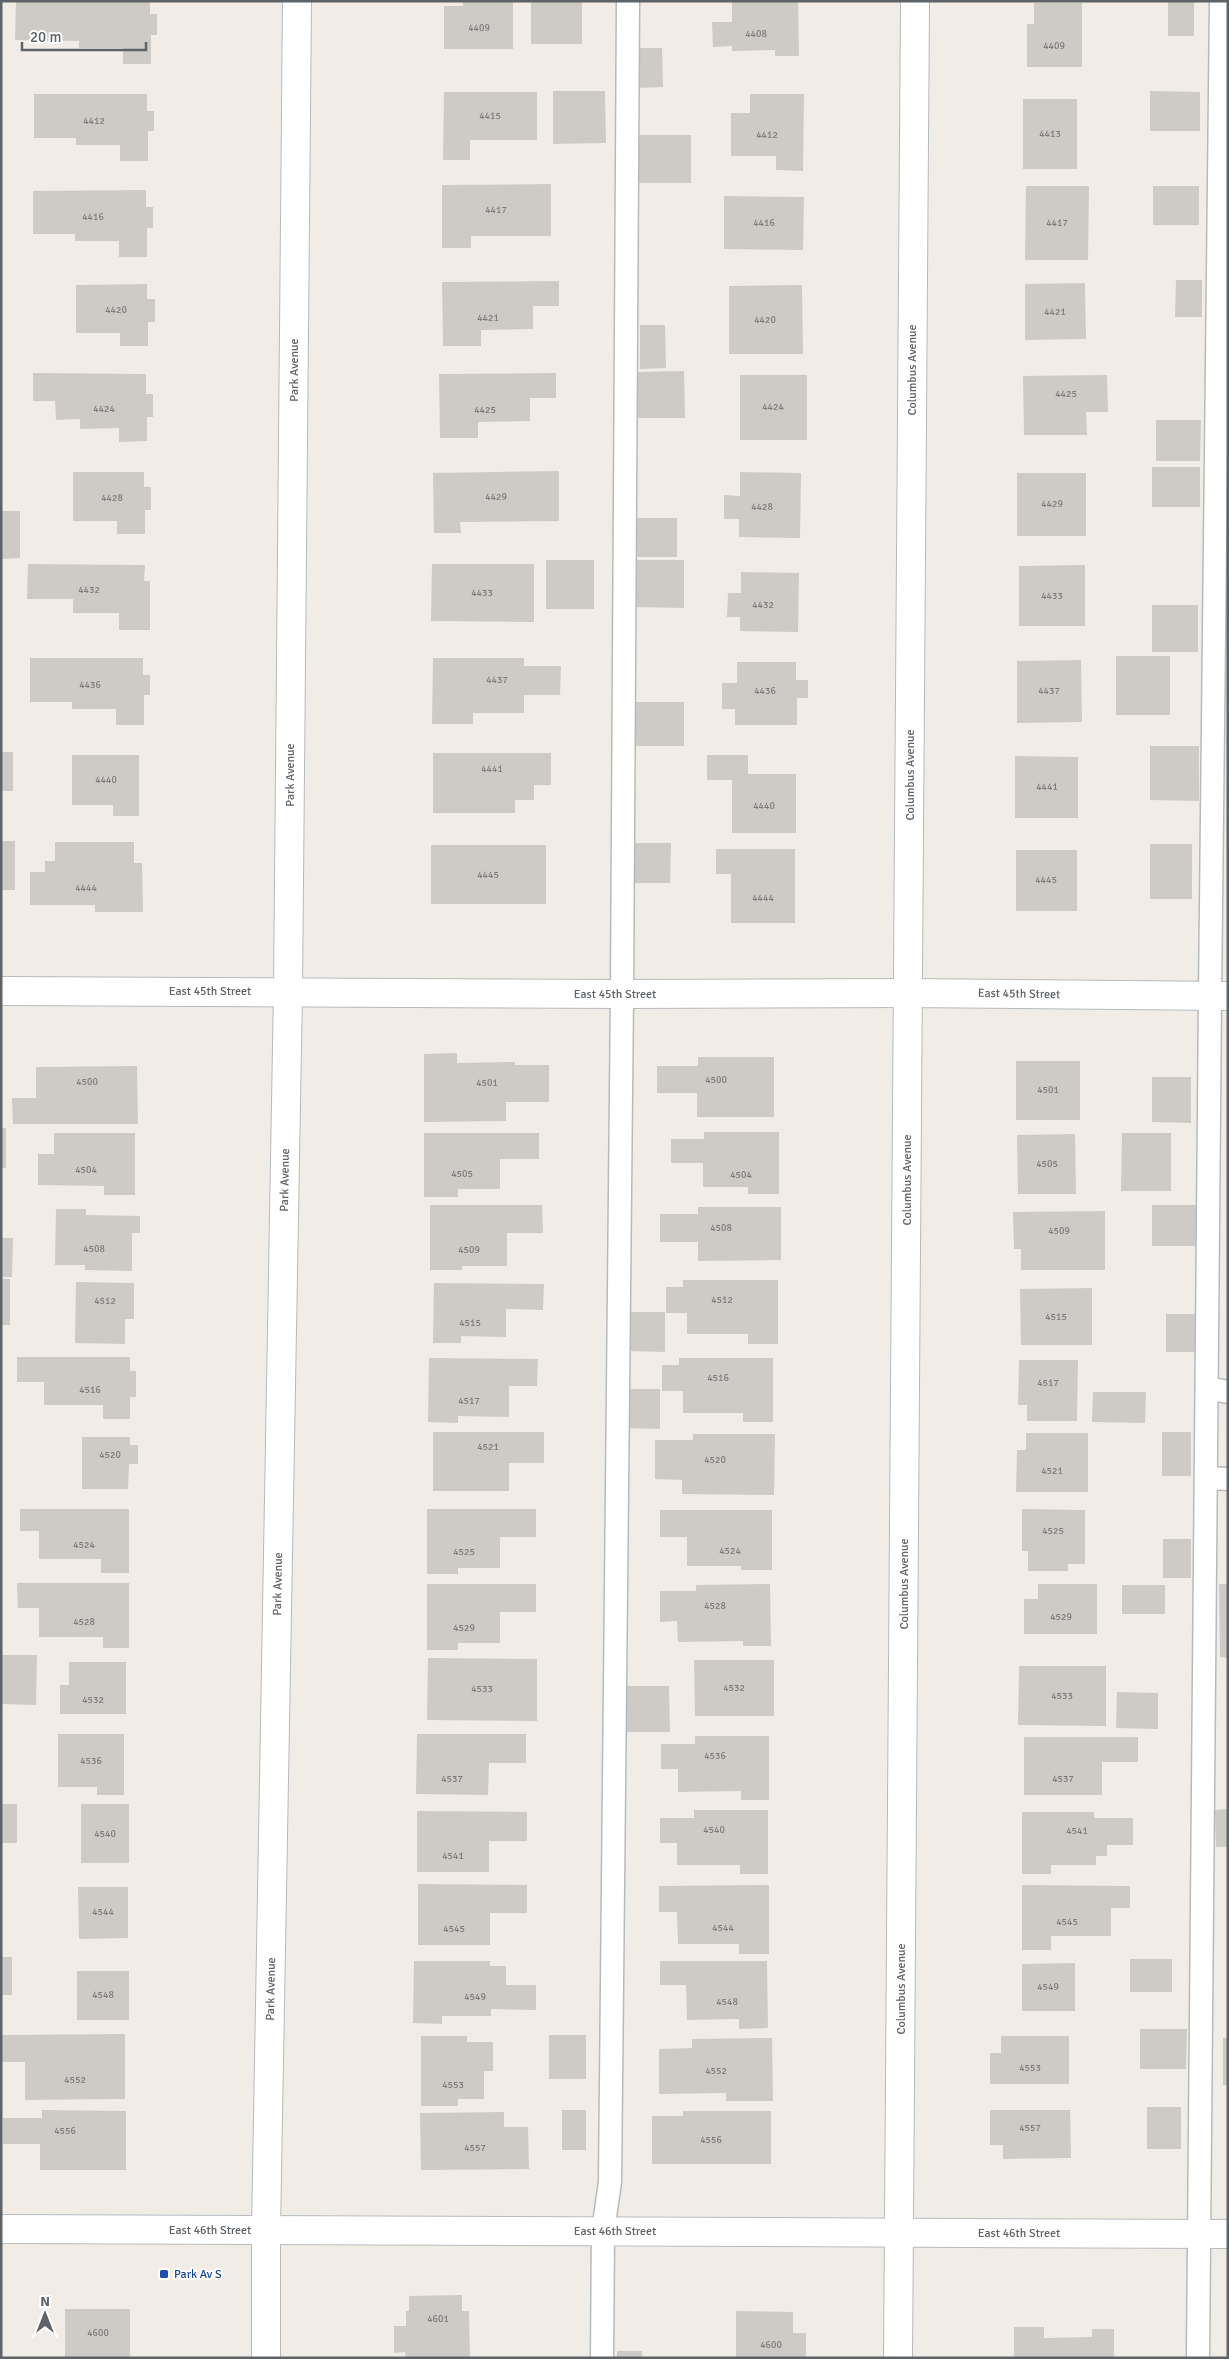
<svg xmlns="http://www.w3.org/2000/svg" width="1229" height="2359" font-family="Signika,sans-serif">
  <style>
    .building { fill: #cecac5 }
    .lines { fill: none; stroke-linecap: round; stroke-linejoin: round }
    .service-casing { stroke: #b7babd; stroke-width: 25 }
    .minor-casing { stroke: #b7babd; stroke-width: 30 }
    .tertiary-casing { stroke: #b7babd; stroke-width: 30 }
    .secondary-casing { stroke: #b7bcc0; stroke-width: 30 }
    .service { stroke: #fff; stroke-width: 22 }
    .minor { stroke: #fff; stroke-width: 28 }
    .tertiary { stroke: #fff; stroke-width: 28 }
    .secondary { stroke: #fff; stroke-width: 28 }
    .transit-dot { fill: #1a4fb4; stroke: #fff; stroke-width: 2 }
    .labels { text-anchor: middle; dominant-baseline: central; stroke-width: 4; stroke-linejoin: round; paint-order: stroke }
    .number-label { font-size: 10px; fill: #7a7d7e }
    .street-label { font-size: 12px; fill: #5e6367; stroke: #fff }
    .transit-label { font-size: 12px; fill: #164399; stroke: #fff; text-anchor: start }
  </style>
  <rect width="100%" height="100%" fill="#f1ede6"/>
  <!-- building -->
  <g class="building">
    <path d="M16 1H150V14H157V35H151V64H123V48H79V41L15 40Z"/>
    <path d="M463 1H513V49H444V6H463Z"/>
    <path d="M732 1H798L799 56H775V50L732 51V46L713 47 712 22H732Z"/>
    <rect x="1168" y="1" width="26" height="35"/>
    <rect x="531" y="2" width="51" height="42"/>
    <path d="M1034 3H1082V67H1027V24H1034Z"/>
    <path d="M638 48H662L663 87 638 88Z"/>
    <path d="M553 91H605L606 143 553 144Z"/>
    <path d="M1150 91 1200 92V131H1150Z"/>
    <path d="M444 92H537V140H470V160H443Z"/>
    <path d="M34 94H147V111H154V131H148V161H120V145H76V138H34Z"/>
    <path d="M750 94H804L803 171 776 170V156H731V113H750Z"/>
    <rect x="1023" y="99" width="54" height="70"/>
    <rect x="634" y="135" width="57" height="48"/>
    <path d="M551 184V236H471V248H442V185Z"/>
    <path d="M1026 186H1089L1088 260H1025Z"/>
    <rect x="1153" y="186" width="46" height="39"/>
    <path d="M146 190V207H153V228H147V257H119V241H75V234H33V191Z"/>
    <path d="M724 196 804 197 803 250 724 249Z"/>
    <path d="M1176 280H1202V317H1175Z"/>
    <path d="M559 281V306H533V329L481 330V346H443L442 282Z"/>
    <path d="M1085 283 1086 339 1025 340V284Z"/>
    <path d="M147 284V299H155V322H148V346H120V333H76V285Z"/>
    <path d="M802 285 803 354H729V286Z"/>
    <path d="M640 325H665L666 368 640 369Z"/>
    <path d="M684 371 685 418H637V372Z"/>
    <path d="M33 373 146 374V394H153V417H147V441L119 442V428L80 429V419L56 420 55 401H33Z"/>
    <path d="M556 373V398H530V421L478 422V438H440L439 374Z"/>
    <rect x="740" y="375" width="67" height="65"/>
    <path d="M1107 375 1108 412H1086L1087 435H1024L1023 376Z"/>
    <path d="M1156 420H1201L1200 461H1156Z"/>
    <rect x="1152" y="467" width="48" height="40"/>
    <path d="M559 471V521L460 522 461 533H434L433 473Z"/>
    <path d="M73 472H144V487H151V510H145V534H117V521H73Z"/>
    <path d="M740 472 801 473 800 538 739 537V519H724V495L740 496Z"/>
    <rect x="1017" y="473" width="69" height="63"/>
    <path d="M1 511H20V558L1 559Z"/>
    <rect x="633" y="518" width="44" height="39"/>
    <rect x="546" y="560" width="48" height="49"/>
    <path d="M633 560H684V608L633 607Z"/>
    <path d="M28 564 145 565 144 581H150V630H119V613H73V599H27Z"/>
    <path d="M432 564H534V622L431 621Z"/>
    <path d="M1085 565V626H1019V566Z"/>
    <path d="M741 572 799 573 798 632 740 631V617H727L728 593H741Z"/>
    <rect x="1152" y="605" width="46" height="47"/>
    <rect x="1116" y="656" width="54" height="59"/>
    <path d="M30 658H143V675H150V695H144V725H116V709H72V702H30Z"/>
    <path d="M433 658H524V666H561L560 695H524V713H473V724H432Z"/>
    <path d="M1081 660 1082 722 1017 723V661Z"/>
    <path d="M737 662H796V680H808V698H797V725H735V709H722V683H737Z"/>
    <rect x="633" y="702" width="51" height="44"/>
    <path d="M1150 746H1199V801L1150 800Z"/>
    <rect x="1" y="752" width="12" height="39"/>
    <path d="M433 753H551V785H534V800H515V813H433Z"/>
    <path d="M72 755H139V816H113V805H72Z"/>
    <path d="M707 755H748V774H796V833H732V780H707Z"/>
    <path d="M1015 756 1078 757V818H1015Z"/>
    <rect x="1" y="841" width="14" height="49"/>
    <path d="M55 842H134V863H142L143 912H95V905H30V872H45V861H55Z"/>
    <path d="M630 843H671L670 883H629Z"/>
    <rect x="1150" y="844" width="42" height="55"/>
    <rect x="431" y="845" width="115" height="59"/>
    <path d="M716 849H795V923H731V874H716Z"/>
    <rect x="1016" y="850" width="61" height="61"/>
    <path d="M457 1053V1063L515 1062V1065H549V1102H506V1121L424 1122V1054Z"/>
    <path d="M698 1057H774V1117H697V1093H657V1066H698Z"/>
    <rect x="1016" y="1061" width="64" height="59"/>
    <path d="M137 1066 138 1124H13L12 1098H36V1067Z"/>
    <path d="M1152 1077H1191V1123L1152 1122Z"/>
    <rect x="1" y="1128" width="5" height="40"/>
    <path d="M704 1132H779V1194H748V1187H703V1163H671V1139H704Z"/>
    <path d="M54 1133H135V1195H104V1186L38 1185V1154H54Z"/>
    <path d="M424 1133H539V1159H500V1189H458V1197H424Z"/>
    <path d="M1122 1133H1171V1191H1121Z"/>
    <path d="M1075 1134 1076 1194H1018L1017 1135Z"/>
    <path d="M430 1205H542L543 1233H507V1266H462V1270H430Z"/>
    <rect x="1152" y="1205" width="44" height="41"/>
    <path d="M698 1207H781V1260L698 1261V1242H660V1214H698Z"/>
    <path d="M56 1209H86V1215L140 1216V1233H132V1271L85 1270V1265H55Z"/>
    <path d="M1105 1211V1270H1021V1249H1014L1013 1212Z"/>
    <path d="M1 1238H13L12 1277H1Z"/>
    <rect x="1" y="1279" width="9" height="46"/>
    <path d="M683 1280H778V1344H748V1334H687V1313H666V1287H683Z"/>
    <path d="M76 1282 134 1283V1319H125V1344L75 1343Z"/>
    <path d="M434 1283 544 1284 543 1310 506 1309V1337L461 1336V1343H433Z"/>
    <path d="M1092 1288V1345H1021L1020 1289Z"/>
    <path d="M629 1312H665V1352L628 1351Z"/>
    <rect x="1166" y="1314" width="30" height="38"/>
    <path d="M17 1357H130V1371H136V1397H130V1419H103V1405H44V1382H17Z"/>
    <path d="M429 1358 538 1359 537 1386H509V1417L458 1416V1423L428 1422Z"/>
    <path d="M679 1358H773V1422H743V1413H683V1391H662V1365H679Z"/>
    <path d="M1019 1360H1078L1077 1421H1027V1405H1018Z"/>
    <path d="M623 1389H660V1429L623 1428Z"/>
    <path d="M1093 1392H1146L1145 1423 1092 1422Z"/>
    <path d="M433 1432H544V1463H509V1491H433Z"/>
    <rect x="1162" y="1432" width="29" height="44"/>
    <path d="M1026 1433H1088V1492H1016L1017 1450H1026Z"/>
    <path d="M693 1434H775L774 1495 682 1494V1480L655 1479V1440H693Z"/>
    <path d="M82 1437H130V1445H138V1464H129L128 1489H82Z"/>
    <path d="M20 1509H129V1573H101V1559H39V1531H20Z"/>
    <path d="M427 1509H536V1537H500V1568H458V1574H427Z"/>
    <path d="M1022 1509 1085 1510V1564H1068V1571H1028V1551H1022Z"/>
    <path d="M660 1510H772V1570H741V1566H687V1537H660Z"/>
    <rect x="1163" y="1539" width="28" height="39"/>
    <path d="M17 1583H129V1648H103V1637H39V1608H18Z"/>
    <path d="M427 1584H536V1612H500V1643H458V1650H427Z"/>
    <path d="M770 1584 771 1646H743V1641L678 1642 677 1621 660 1622V1591H696V1585Z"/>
    <path d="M1038 1584H1097V1634H1024V1599H1038Z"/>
    <path d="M1219 1584H1228V1658L1220 1657Z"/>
    <rect x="1122" y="1585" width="43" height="29"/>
    <path d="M1 1655H37L36 1705 1 1704Z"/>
    <path d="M428 1658 537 1659V1721L427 1720Z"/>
    <path d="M694 1660H774V1716H695Z"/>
    <path d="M69 1662H126V1714H60V1685H69Z"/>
    <path d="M1019 1666H1106V1726L1018 1725Z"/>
    <path d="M622 1686H669L670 1732H623Z"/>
    <path d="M1117 1692 1158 1693V1729L1116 1728Z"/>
    <path d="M58 1734H124V1795H97V1787H58Z"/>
    <path d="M417 1734H526V1763H489L488 1795 416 1794Z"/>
    <path d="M695 1736H769V1800H741V1791L678 1792V1769H661V1744H695Z"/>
    <path d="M1024 1737H1138V1762H1102V1795H1024Z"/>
    <rect x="1" y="1804" width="16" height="39"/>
    <rect x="81" y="1804" width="48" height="59"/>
    <path d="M1228 1809V1847H1216L1215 1810Z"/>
    <path d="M694 1810H768V1874H740V1865H677V1843H660V1818H694Z"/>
    <path d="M417 1811 527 1812V1841H489V1872H417Z"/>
    <path d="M1022 1812H1094V1818H1133V1845H1107V1856H1096V1865H1051V1874H1022Z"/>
    <path d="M418 1884 527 1885V1913H490V1945H418Z"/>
    <path d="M769 1885V1954H739V1944H678L677 1912H659V1886Z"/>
    <path d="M1022 1885 1130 1886V1908H1111V1936H1051V1950H1022Z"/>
    <path d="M78 1887H128V1938L79 1939Z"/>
    <rect x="1" y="1957" width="11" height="38"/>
    <rect x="1130" y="1959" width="42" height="33"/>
    <path d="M414 1961H490V1966H506V1985H536V2010L491 2009V2016H442V2024L413 2023Z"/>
    <path d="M660 1961H767L768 2028 739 2029V2019L687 2020 686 1985H660Z"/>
    <path d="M1075 1963V2011H1022V1964Z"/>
    <rect x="77" y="1971" width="52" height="49"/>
    <path d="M1140 2029H1187L1186 2069H1140Z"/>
    <path d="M125 2034V2099L25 2100V2062H2V2035Z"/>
    <rect x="549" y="2035" width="37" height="44"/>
    <path d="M421 2036H467V2042H493V2071H484V2099H458V2106H421Z"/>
    <path d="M1001 2036H1069V2084H990V2053H1001Z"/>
    <path d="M772 2038 773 2101H726V2093L659 2094V2049L692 2048V2039Z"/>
    <rect x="1223" y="2038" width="5" height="47"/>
    <rect x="1147" y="2107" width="34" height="42"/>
    <path d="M42 2110 126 2111V2170H40V2144H3V2118H42Z"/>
    <rect x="562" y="2110" width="24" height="40"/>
    <path d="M990 2110H1070L1071 2158 1003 2159V2145H990Z"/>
    <path d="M683 2111H771V2164H652V2116H683Z"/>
    <path d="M504 2112V2127H528L529 2169 421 2170 420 2113Z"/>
    <path d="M462 2295V2311H469L470 2358H406L405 2352 394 2353V2326H406V2311H409V2296Z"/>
    <rect x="65" y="2309" width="65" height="49"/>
    <path d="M736 2311 793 2312V2333H806V2357L736 2358Z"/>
    <path d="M1014 2327H1044V2338L1092 2337V2329H1114V2358H1014Z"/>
    <rect x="617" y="2351" width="25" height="7"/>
  </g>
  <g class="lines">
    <defs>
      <g id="service">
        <path d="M1207 1388 1228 1392"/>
        <path d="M1206 1478 1228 1479"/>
        <path d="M602 2358 603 2231 610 2182 622 994 628 1"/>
        <path d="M1198 2358 1210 996 1221 1"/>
      </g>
      <g id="minor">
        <path d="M1 991 622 994 908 993 1228 996"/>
        <path d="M266 2358V2230"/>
        <path d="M898 2358 915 1"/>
      </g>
      <path id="tertiary" d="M266 2230 288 991 297 1"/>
      <path id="secondary" d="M1 2229 1228 2234"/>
    </defs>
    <!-- service casing -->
    <use href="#service" class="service-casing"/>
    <!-- minor casing -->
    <use href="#minor" class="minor-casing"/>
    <!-- tertiary casing -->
    <use href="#tertiary" class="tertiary-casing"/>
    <!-- secondary casing -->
    <use href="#secondary" class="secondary-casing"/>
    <!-- service -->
    <use href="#service" class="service"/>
    <!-- minor -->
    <use href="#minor" class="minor"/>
    <!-- tertiary -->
    <use href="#tertiary" class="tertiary"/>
    <!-- secondary -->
    <use href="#secondary" class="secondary"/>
  </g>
  <!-- markers -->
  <rect class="transit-dot" x="159" y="2269" width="10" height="10" rx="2.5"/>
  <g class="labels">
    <!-- number labels -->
    <g class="number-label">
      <text x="479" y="28">4409</text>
      <text x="756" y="34">4408</text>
      <text x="1054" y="46">4409</text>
      <text x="490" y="116">4415</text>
      <text x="94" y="121">4412</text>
      <text x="1050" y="134">4413</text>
      <text x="767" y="135">4412</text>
      <text x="496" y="210">4417</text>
      <text x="93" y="217">4416</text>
      <text x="764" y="223">4416</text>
      <text x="1057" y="223">4417</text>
      <text x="116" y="310">4420</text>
      <text x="1055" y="312">4421</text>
      <text x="488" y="318">4421</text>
      <text x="765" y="320">4420</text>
      <text x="1066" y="394">4425</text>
      <text x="773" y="407">4424</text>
      <text x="104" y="409">4424</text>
      <text x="485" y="410">4425</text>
      <text x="496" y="497">4429</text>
      <text x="112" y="498">4428</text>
      <text x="1052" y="504">4429</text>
      <text x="762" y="507">4428</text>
      <text x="89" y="590">4432</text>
      <text x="482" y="593">4433</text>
      <text x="1052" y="596">4433</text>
      <text x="763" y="605">4432</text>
      <text x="497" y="680">4437</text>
      <text x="90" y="685">4436</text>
      <text x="765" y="691">4436</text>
      <text x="1049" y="691">4437</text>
      <text x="492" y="769">4441</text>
      <text x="106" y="780">4440</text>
      <text x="1047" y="787">4441</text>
      <text x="764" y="806">4440</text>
      <text x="488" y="875">4445</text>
      <text x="1046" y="880">4445</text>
      <text x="86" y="888">4444</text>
      <text x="763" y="898">4444</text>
      <text x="716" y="1080">4500</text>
      <text x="87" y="1082">4500</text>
      <text x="487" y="1083">4501</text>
      <text x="1048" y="1090">4501</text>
      <text x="1047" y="1164">4505</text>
      <text x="86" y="1170">4504</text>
      <text x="462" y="1174">4505</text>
      <text x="741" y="1175">4504</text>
      <text x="721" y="1228">4508</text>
      <text x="1059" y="1231">4509</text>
      <text x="94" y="1249">4508</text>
      <text x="469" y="1250">4509</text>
      <text x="722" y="1300">4512</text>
      <text x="105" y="1301">4512</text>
      <text x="1056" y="1317">4515</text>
      <text x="470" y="1323">4515</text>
      <text x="718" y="1378">4516</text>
      <text x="1048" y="1383">4517</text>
      <text x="90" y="1390">4516</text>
      <text x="469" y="1401">4517</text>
      <text x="488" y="1447">4521</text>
      <text x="110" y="1455">4520</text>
      <text x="715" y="1460">4520</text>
      <text x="1052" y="1471">4521</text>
      <text x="1053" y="1531">4525</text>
      <text x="84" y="1545">4524</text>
      <text x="730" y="1551">4524</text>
      <text x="464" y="1552">4525</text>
      <text x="715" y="1606">4528</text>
      <text x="1061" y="1617">4529</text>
      <text x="84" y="1622">4528</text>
      <text x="464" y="1628">4529</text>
      <text x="734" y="1688">4532</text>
      <text x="482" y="1689">4533</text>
      <text x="1062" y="1696">4533</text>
      <text x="93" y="1700">4532</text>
      <text x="715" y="1756">4536</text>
      <text x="91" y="1761">4536</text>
      <text x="452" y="1779">4537</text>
      <text x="1063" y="1779">4537</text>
      <text x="714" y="1830">4540</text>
      <text x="1077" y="1831">4541</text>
      <text x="105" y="1834">4540</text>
      <text x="453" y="1856">4541</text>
      <text x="103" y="1912">4544</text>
      <text x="1067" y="1922">4545</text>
      <text x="723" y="1928">4544</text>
      <text x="454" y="1929">4545</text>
      <text x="1048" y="1987">4549</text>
      <text x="103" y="1995">4548</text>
      <text x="475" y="1997">4549</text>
      <text x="727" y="2002">4548</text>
      <text x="1030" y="2068">4553</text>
      <text x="716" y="2071">4552</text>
      <text x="75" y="2080">4552</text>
      <text x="453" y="2085">4553</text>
      <text x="1030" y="2128">4557</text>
      <text x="65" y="2131">4556</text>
      <text x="711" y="2140">4556</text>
      <text x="475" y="2148">4557</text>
      <text x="438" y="2319">4601</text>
      <text x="98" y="2333">4600</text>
      <text x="771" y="2345">4600</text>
    </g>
    <!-- street labels -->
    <g class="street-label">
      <text transform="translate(294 370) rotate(-90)">Park Avenue</text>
      <text transform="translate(912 370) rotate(-90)">Columbus Avenue</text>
      <text transform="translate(290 775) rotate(-90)">Park Avenue</text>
      <text transform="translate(910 775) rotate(-90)">Columbus Avenue</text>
      <text x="210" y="991">East 45th Street</text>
      <text x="615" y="994">East 45th Street</text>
      <text transform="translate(1019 994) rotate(1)">East 45th Street</text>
      <text transform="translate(285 1180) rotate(-89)">Park Avenue</text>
      <text transform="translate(907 1180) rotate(-90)">Columbus Avenue</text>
      <text transform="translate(278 1584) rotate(-89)">Park Avenue</text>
      <text transform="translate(904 1584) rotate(-90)">Columbus Avenue</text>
      <text transform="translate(271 1989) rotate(-89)">Park Avenue</text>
      <text transform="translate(901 1989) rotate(-90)">Columbus Avenue</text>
      <text x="210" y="2230">East 46th Street</text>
      <text x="615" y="2231">East 46th Street</text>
      <text x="1019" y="2233">East 46th Street</text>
    </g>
    <!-- transit labels -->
    <g class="transit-label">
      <text x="174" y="2274">Park Av S</text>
    </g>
  </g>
  <!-- border -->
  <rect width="1229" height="2359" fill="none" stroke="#5e6367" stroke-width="5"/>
  <!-- north arrow -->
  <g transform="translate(45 2314)" stroke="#ffffff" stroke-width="4" paint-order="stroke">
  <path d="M0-4L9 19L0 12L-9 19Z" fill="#5e6367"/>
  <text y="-8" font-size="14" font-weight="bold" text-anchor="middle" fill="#5e6367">N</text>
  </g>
  <!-- scale -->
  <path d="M22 42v8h124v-8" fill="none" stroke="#5e6367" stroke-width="2.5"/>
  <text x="30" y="42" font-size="15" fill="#5e6367" stroke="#ffffff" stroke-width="4" paint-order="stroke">20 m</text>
</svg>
